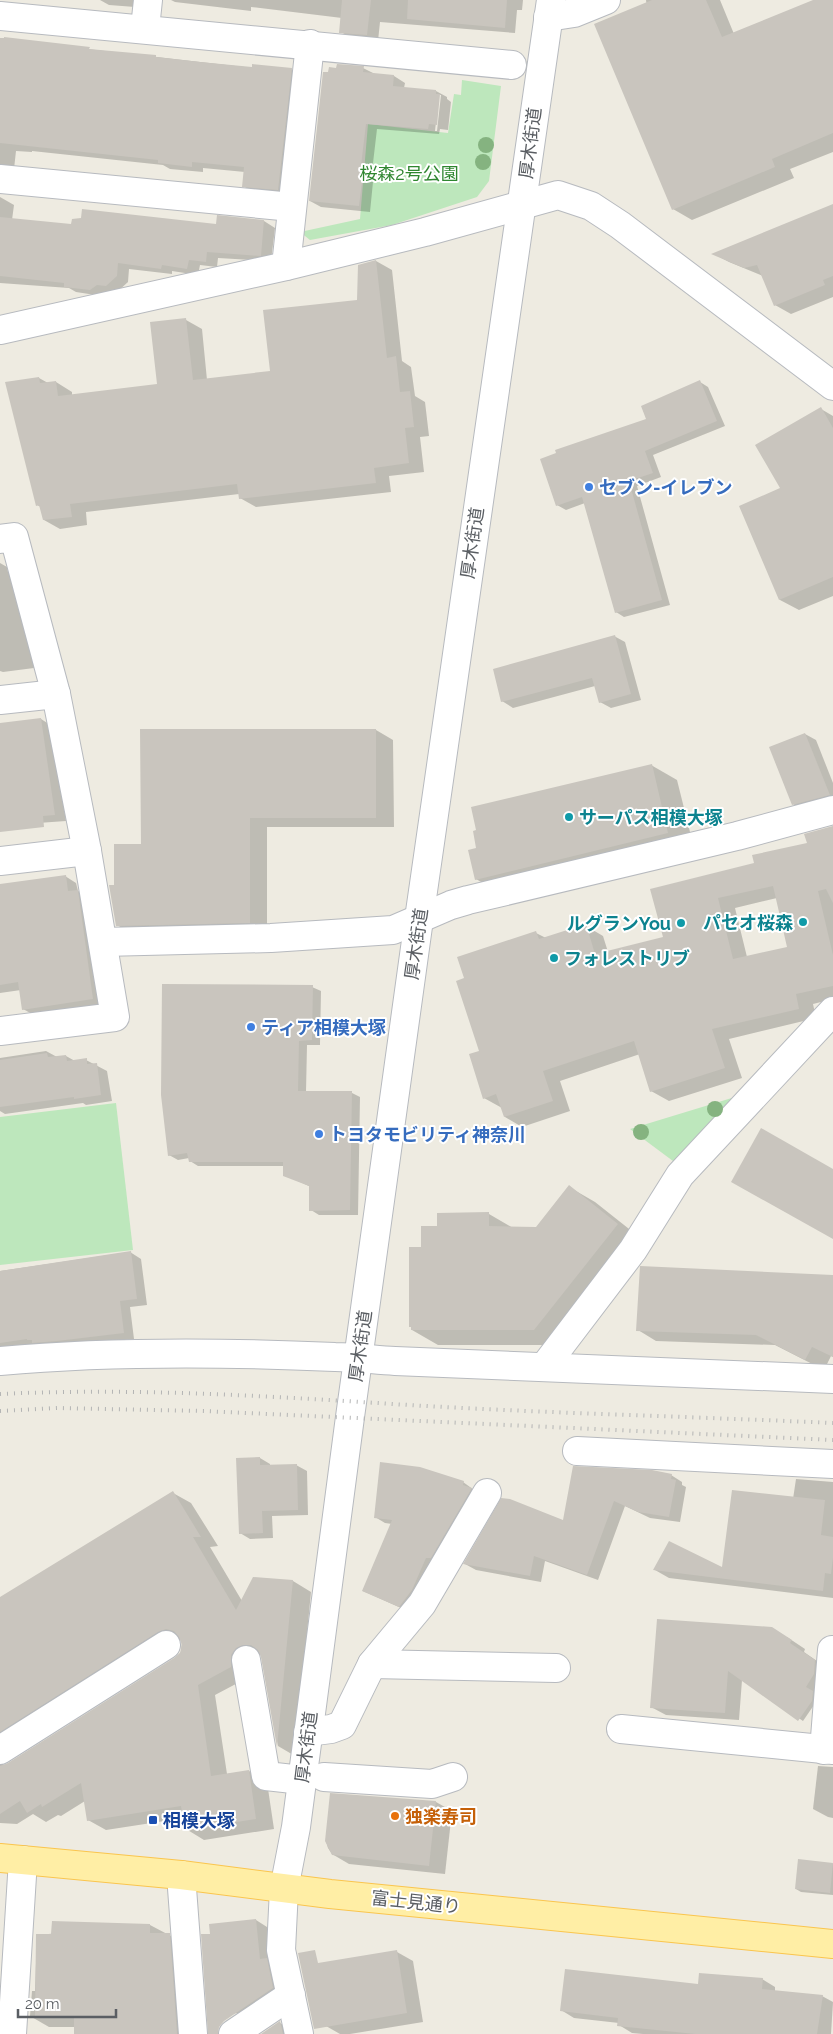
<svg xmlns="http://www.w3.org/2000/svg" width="833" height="2034" font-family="Raleway,'Noto Sans JP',sans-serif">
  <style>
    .green { fill: #bde7bc }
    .shadow { fill: #0003; fill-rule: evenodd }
    .building { fill: #c9c5be; fill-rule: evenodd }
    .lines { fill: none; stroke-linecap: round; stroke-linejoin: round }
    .minor-casing { stroke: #b7babf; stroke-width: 30 }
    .major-casing { stroke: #fac54e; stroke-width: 30 }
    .minor { stroke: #fff; stroke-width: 28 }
    .major { stroke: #ffeea5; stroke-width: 28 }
    .rail { stroke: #b3b4b4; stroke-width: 4; stroke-dasharray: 1 6; stroke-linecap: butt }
    .tree { fill: #85b380 }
    .shop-dot { fill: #3f7fe0; stroke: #fff; stroke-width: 2 }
    .culture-dot { fill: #0f9aa8; stroke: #fff; stroke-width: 2 }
    .food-dot { fill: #e8710a; stroke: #fff; stroke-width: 2 }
    .transit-dot { fill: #1a4fb4; stroke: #fff; stroke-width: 2 }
    .labels { text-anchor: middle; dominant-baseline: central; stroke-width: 4; stroke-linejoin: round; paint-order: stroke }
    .street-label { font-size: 18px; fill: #5a5e63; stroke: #fff }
    .park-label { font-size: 18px; fill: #2f8630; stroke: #fff }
    .shop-label { font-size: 18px; font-weight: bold; fill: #366cbe; stroke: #fff; text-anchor: start }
    .culture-label { font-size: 18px; font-weight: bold; fill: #0d838f; stroke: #fff; text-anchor: start }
    .food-label { font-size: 18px; font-weight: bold; fill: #c56008; stroke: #fff; text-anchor: start }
    .transit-label { font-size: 18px; font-weight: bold; fill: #164399; stroke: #fff; text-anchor: start }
  </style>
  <rect width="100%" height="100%" fill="#eeebe1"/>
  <!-- green -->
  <g class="green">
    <path d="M462 80 501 86 489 181 477 197 392 225 310 240 300 232 360 219 368 124 448 133 454 94 461 95Z"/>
    <path d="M735 1097 677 1164 630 1129Z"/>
    <path d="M116 1103 133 1250 0 1265V1117Z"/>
  </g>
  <!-- shadow -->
  <g class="shadow">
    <path d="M100 0H136L135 7 109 5Z"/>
    <path d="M171 0H523L522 10H517L515 33 380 22 378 41 352 38 341 32 342 18 251 7V11L175 2Z"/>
    <path d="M646 0H720L734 34 817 0H833V152L790 169 794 178 692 220 673 209Z"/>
    <path d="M0 39 253 68 291 69 302 76 289 196 254 192 243 186 245 172 203 168V172L170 169 163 165 32 151V152L16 151 14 169 0 175Z"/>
    <path d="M363 68 375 74 394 76 405 83 404 88 436 91 447 97V99L451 102 448 130 440 129 439 134 377 129 371 180 373 182 370 212 321 207 310 201ZM439 95H441L437 131H435Z"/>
    <path d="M0 197 14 205 12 220 72 225 217 226 264 221 275 228 271 261 218 258 217 267 200 265 198 275 172 271V274L129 269 128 282 117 292 109 291 102 296 76 292 69 288 0 283Z"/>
    <path d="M833 205V297L791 314 775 305 763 276 729 262 714 254Z"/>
    <path d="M376 261 392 270 402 361 411 367 415 396 425 402 429 436 420 437 424 472 389 476 391 492 256 507 240 498 239 494 86 512 87 525 60 529 44 520 41 507 37 505 39 378 48 383 56 382 72 392V396L159 386 186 320 202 329 207 380 271 372 358 301Z"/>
    <path d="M700 382 708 387 725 426 653 455 661 477 637 486 670 605 624 617 616 612 585 503 566 510 557 505 648 419Z"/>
    <path d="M821 409 833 416V596L799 610 780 600 741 506 782 488Z"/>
    <path d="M0 563 7 567 8 572 15 576 27 625 34 668 3 672 0 671Z"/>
    <path d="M614 636 625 642 641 700 611 708 600 702 595 686 513 708 502 701Z"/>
    <path d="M41 719 52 726 66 821 38 823H0V724Z"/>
    <path d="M376 730 393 740 394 827H267V932L134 935 117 925 115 886 142 845Z"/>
    <path d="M805 734 816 740 833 783V803L804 810 793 804Z"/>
    <path d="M651 765 677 780 694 848 502 894 476 879 478 848Z"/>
    <path d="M833 827V999L813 1004 816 1018 729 1039 742 1078 669 1101 651 1091 640 1054 560 1081 570 1111 522 1127 505 1117 502 1108 484 1098 480 1051 466 979 536 933 546 938 586 926 603 936 608 952 664 938 755 864 809 844ZM777 898 789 948 747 957 735 908Z"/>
    <path d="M65 876 76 883 78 891 88 897 103 1005 34 1015 23 1009 21 990 0 993V886Z"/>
    <path d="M312 987 321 991 320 1045H307L306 1092 352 1093 360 1097 358 1215H319L311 1210V1187L285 1175 284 1166H198L190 1161 189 1158 178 1160 169 1155Z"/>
    <path d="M46 1051 57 1057 66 1056 75 1061 86 1060 107 1071 112 1101 86 1105 83 1103 5 1114 0 1111V1058Z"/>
    <path d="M569 1187 595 1202 643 1240 560 1345H438L412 1330 438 1227V1214H489L513 1228H536Z"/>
    <path d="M130 1252 141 1259 147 1305 130 1307 134 1339 44 1348 0 1349V1271Z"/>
    <path d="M833 1276V1357L831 1356 824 1370 775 1345 656 1341 638 1330Z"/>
    <path d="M260 1458 270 1464V1466L296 1465 307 1471 308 1515 272 1516 273 1538 250 1539 240 1533Z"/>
    <path d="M671 1475 682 1482V1485L686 1487 680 1522 650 1518 625 1506 598 1580 545 1561 541 1582 476 1570 465 1564Z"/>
    <path d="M796 1479 833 1482V1598L669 1578 655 1570 723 1569 793 1499Z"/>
    <path d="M463 1482 481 1495 410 1612 363 1591 392 1524 385 1523 375 1517Z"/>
    <path d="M173 1493 191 1503 218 1546 210 1547 242 1601 254 1579 293 1581 311 1592 295 1756 278 1746 261 1654 254 1658 249 1677 215 1695 227 1774 249 1771 267 1782 274 1829 204 1840 186 1829 184 1818 106 1830 88 1820 85 1801 61 1816 58 1815 46 1822 33 1814 17 1824 0 1823V1599ZM182 1640 181 1652 175 1659 4 1766 2 1761 176 1641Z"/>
    <path d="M787 1637 805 1649 804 1652 830 1670 829 1683 803 1721 742 1680 739 1720 666 1715 651 1707Z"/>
    <path d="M818 1766 833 1767V1818L828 1817 813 1809Z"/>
    <path d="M436 1802 452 1811 445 1874 349 1864 332 1854 328 1848 326 1841Z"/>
    <path d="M799 1861 833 1864V1895L801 1892 796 1889Z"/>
    <path d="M256 1920 267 1927 271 1962 284 1994 259 2011 219 2015 210 1926Z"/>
    <path d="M150 1925 188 1945 193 2034H75V2027H49L30 2016 32 1991H35L37 1935Z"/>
    <path d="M397 1952 413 1961 423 2022 350 2034H340L326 2026Z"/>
    <path d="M762 1979 775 1987V1992L822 1996 833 2002 831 2034H643L632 2033 619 2025V2023L574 2018 561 2010 699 1986Z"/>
    <path d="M280 2023 291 2030 292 2034H263Z"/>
  </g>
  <!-- building -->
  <g class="building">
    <path d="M342 0H371L367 35 339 33Z"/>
    <path d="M408 0H507L505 28 407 19Z"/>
    <path d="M652 0H706L722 37 813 0H833V133L772 159 775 167 672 210 594 24Z"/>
    <path d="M4 37 90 47 89 49 156 55V57L200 62 252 67V64L292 68 278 190 242 187 244 167 192 162V167L158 163V160L0 143V38H4Z"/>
    <path d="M337 64 364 66 363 72 394 75 393 86 436 90V94H440L437 125 429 124 428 129 366 124 360 174H363L359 206 309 201 323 72H328L329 67 336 68Z"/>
    <path d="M833 204V276L823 280 825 285 774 306 757 265 744 268 711 254Z"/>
    <path d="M82 209 216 224 217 215 264 220 261 256 207 252 206 262 189 260 187 269 162 265 161 269 118 263 117 276 106 286 97 285 90 290 64 287V283L0 276V217L71 224 72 219 81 218Z"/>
    <path d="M376 260 387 358 396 356 400 392 410 391 414 427 405 428 409 463 374 468 376 483 239 499 237 484 70 504 72 517 43 520 39 505 36 506 5 382 39 377 40 383 56 381 58 396 157 384 150 322 186 318 193 380 270 371 263 310 357 300 358 265Z"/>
    <path d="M700 380 717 421 645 451 653 473 629 481 662 600 615 613 582 497 556 506 540 459 556 453 555 450 646 419 641 406Z"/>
    <path d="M821 407 833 428V577L779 600 739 506 780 488 755 445Z"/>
    <path d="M615 635 631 694 599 703 592 678 501 702 493 669Z"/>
    <path d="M41 718 55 815 43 816 44 827 0 832V723Z"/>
    <path d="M140 729H376V818H250V923L116 926 109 885H114V844H141Z"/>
    <path d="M805 733 830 795 792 805 769 747Z"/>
    <path d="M652 764 668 833 475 880 468 850 476 848 473 831 476 830 471 807Z"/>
    <path d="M833 826V903L826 889 818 891 833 955V986L796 994 799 1009 712 1029 725 1068 650 1092 634 1041 543 1071 553 1101 504 1117 496 1094 483 1099 469 1054 479 1051 456 981 464 978 457 957 536 931 539 939 586 924 595 954 663 937 650 889 754 863 752 855 807 843 804 834ZM773 886 787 947 733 959 718 898Z"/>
    <path d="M66 875 68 891 78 890 93 999 22 1010 18 982 0 985V884Z"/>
    <path d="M162 984 313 985 312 1040 299 1041 298 1091H352L350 1210 309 1211V1186L283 1176V1162H189L187 1153 168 1156 161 1095Z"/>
    <path d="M47 1053 48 1057 66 1055 67 1061 87 1058V1064L97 1063 101 1095 74 1099V1097L0 1107V1060Z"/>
    <path d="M761 1128 833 1169V1239L731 1182Z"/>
    <path d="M569 1185 618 1224 534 1330H411V1327H409V1247H421V1226H437V1213L489 1212V1226L536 1227Z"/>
    <path d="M131 1251 137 1299 120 1301 124 1333 57 1341 32 1343V1340H27V1339L0 1343V1271Z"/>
    <path d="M640 1266 833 1275V1357L812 1347 805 1360 756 1335 636 1331Z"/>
    <path d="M260 1457V1465L297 1464 298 1510 262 1511 263 1533 239 1534 236 1458Z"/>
    <path d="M380 1462 420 1467 464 1481 463 1485 472 1488 431 1558H426L412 1590 399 1607 362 1591 392 1520 374 1518Z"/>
    <path d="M573 1466 652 1470 672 1474 671 1479 676 1480 669 1517 638 1512 614 1501 587 1575 534 1556 530 1576 463 1564 501 1498 510 1499 563 1520Z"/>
    <path d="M732 1490 825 1500 821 1535 833 1537V1558L831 1574 825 1573 823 1591 653 1570 669 1541 722 1567Z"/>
    <path d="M173 1491 201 1537H193L236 1610 253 1577 293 1580 277 1747 261 1657 258 1650 251 1645H243L236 1648 231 1655V1667L198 1685 211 1776 249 1770 256 1819 185 1830 181 1806 87 1821 81 1783 42 1807 41 1804 27 1813 20 1801 0 1814V1766L8 1763 174 1658 180 1653 182 1645 179 1637 174 1631 166 1629 158 1632 0 1732V1597Z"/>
    <path d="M657 1619 772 1627 792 1640 790 1643 815 1660 814 1674 806 1687 813 1691 812 1701 798 1721 728 1671 725 1713 650 1708Z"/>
    <path d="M330 1793 436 1801 429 1866 332 1855 325 1841Z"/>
    <path d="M798 1859 833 1863 830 1893 795 1889Z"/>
    <path d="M256 1919 260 1959 267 1958 273 1988 224 2021 219 2027 218 2034H208L201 1934H210L209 1924Z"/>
    <path d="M52 1921 150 1924V1933H170L177 2034H74V2017L35 2016 36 1934H51Z"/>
    <path d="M315 1950 318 1963 397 1950 407 2013 314 2029 298 1953Z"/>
    <path d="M565 1969 698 1984 699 1973 763 1978 762 1989 823 1995 817 2034H695L617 2026 618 2018 560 2011Z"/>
    <path d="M280 2021 283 2034H261Z"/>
  </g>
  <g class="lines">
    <defs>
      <g id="minor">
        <path d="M0 16 512 65"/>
        <path d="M548 17 574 13 606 0"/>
        <path d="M145 28 148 0"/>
        <path d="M0 179 292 207"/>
        <path d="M286 266 310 44"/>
        <path d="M0 330 286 266 425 232 558 195 591 206 620 225 833 386"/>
        <path d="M0 539 14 537 56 694 87 851 115 1017 0 1031"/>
        <path d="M0 700 56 694"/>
        <path d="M0 861 87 851"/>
        <path d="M103 942 271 938 393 930 451 905 468 900 737 836 833 810"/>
        <path d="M0 1361C111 1351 224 1352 335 1357 355 1357 375 1360 395 1361L833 1379"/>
        <path d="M544 1367 633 1250 680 1175 833 1011"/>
        <path d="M577 1451 833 1464"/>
        <path d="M246 1660 266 1776 302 1780"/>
        <path d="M372 1664 556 1668"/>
        <path d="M621 1729 833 1750"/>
        <path d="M308 1732 331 1729 342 1725 372 1664 422 1604 487 1493"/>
        <path d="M0 1750 166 1645"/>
        <path d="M824 1750 832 1650"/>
        <path d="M324 1777 432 1784 453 1777"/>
        <path d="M181 1875 193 2034"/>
        <path d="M12 2034 23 1860"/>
        <path d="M233 2034 291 1995"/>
        <path d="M299 2034 281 1950 284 1889 296 1827 350 1417 419 919 551 0"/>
      </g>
      <path id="major" d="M0 1858 181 1875 330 1894 833 1944"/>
    </defs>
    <!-- minor casing -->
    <use href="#minor" class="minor-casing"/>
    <!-- major casing -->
    <use href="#major" class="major-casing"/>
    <!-- minor -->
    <use href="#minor" class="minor"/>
    <!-- major -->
    <use href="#major" class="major"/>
    <!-- rail -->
    <g class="rail">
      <path d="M0 1394C126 1388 251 1395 377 1403 529 1413 681 1416 833 1423"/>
      <path d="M0 1411 57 1408 203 1411 833 1440"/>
    </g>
  </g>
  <!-- trees -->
  <g class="tree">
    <circle cx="486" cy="145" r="8"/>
    <circle cx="483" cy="162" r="8"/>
    <circle cx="715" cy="1109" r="8"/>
    <circle cx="641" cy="1132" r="8"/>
  </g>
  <!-- markers -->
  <g class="shop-dot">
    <circle cx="589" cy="487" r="5"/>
    <circle cx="251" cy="1027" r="5"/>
    <circle cx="319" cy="1134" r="5"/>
  </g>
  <g class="culture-dot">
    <circle cx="569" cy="817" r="5"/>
    <circle cx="803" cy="922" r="5"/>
    <circle cx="681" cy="923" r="5"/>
    <circle cx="554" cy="958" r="5"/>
  </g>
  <circle class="food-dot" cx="395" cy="1816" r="5"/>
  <rect class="transit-dot" x="148" y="1815" width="10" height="10" rx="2.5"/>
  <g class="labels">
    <!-- street labels -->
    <g class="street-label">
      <text transform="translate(530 143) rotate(-83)">厚木街道</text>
      <text transform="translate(472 543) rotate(-82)">厚木街道</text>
      <text transform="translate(416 944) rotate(-82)">厚木街道</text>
      <text transform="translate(360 1346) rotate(-82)">厚木街道</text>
      <text transform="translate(306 1747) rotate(-83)">厚木街道</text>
      <text transform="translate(416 1902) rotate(6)">富士見通り</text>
    </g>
    <!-- park labels -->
    <g class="park-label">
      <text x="409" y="173">桜森2号公園</text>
    </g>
    <!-- shop labels -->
    <g class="shop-label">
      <text x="599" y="487">セブン-イレブン</text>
      <text x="261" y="1027">ティア相模大塚</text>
      <text x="329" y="1134">トヨタモビリティ神奈川</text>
    </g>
    <!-- culture labels -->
    <g class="culture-label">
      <text x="579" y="817">サーパス相模大塚</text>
      <text x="793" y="922" text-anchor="end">パセオ桜森</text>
      <text x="671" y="923" text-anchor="end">ルグランYou</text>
      <text x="564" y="958">フォレストリブ</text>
    </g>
    <!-- food labels -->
    <g class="food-label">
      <text x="405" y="1816">独楽寿司</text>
    </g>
    <!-- transit labels -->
    <g class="transit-label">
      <text x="163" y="1820">相模大塚</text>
    </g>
  </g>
  <!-- scale -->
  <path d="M18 2009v8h98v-8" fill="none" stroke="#5a5e63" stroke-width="2.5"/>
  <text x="25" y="2009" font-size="15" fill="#5a5e63" stroke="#ffffff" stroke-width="4" paint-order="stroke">20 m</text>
</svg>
